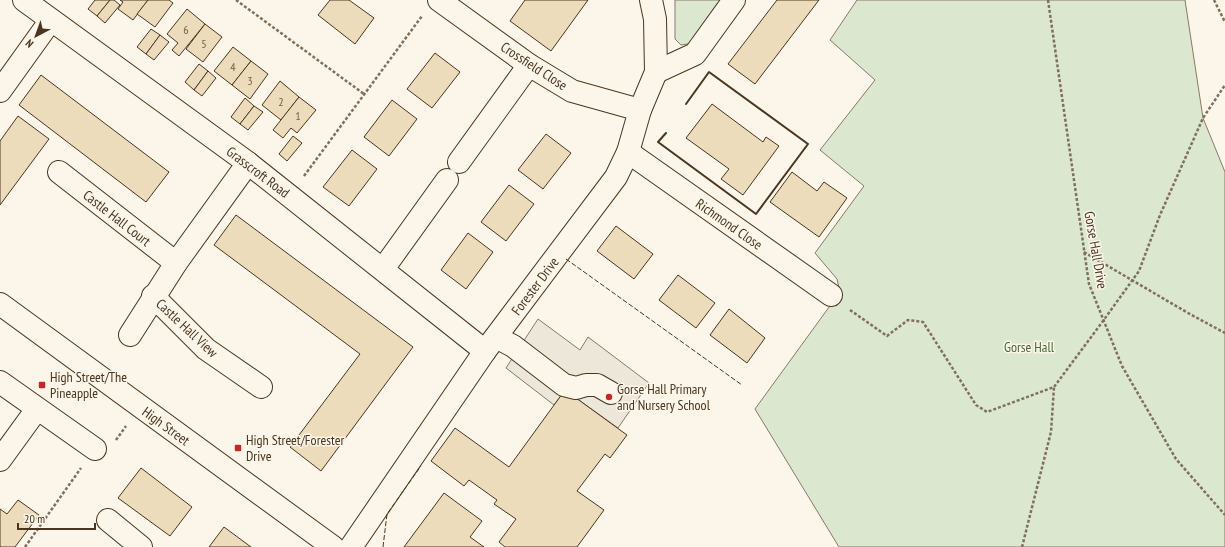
<svg xmlns="http://www.w3.org/2000/svg" width="1225" height="547" font-family="'PT Sans Narrow',sans-serif">
  <style>
    .green { fill: #dce7d0; stroke: #887966 }
    .parking { fill: #ede7d9; stroke: #887966 }
    .building { fill: #ecdcbc; stroke: #4a3520 }
    .lines { fill: none; stroke-linecap: round; stroke-linejoin: round }
    .minor-casing { stroke: #4a3520; stroke-width: 24 }
    .major-casing { stroke: #4a3520; stroke-width: 24 }
    .path { stroke: #7f6f5c; stroke-width: 2.5; stroke-dasharray: 3 2; stroke-linecap: butt }
    .minor { stroke: #fbf6e9; stroke-width: 22 }
    .major { stroke: #fbf6e9; stroke-width: 22 }
    .fence { stroke: #4a3520; stroke-width: 1; stroke-dasharray: 5 2; stroke-linecap: butt }
    .wall { stroke: #4a3520; stroke-width: 2 }
    .poi-dot { fill: #c62828; stroke: #fbf6e9; stroke-width: 1.5 }
    .labels { text-anchor: middle; dominant-baseline: central; stroke-width: 3; stroke-linejoin: round; paint-order: stroke }
    .number-label { font-size: 12px; fill: #725f47 }
    .street-label { font-size: 14px; fill: #4a3520; stroke: #fbf6e9 }
    .park-label { font-size: 14px; fill: #436837; stroke: #fbf6e9 }
    .poi-label { font-size: 14px; fill: #4a3520; stroke: #fbf6e9; text-anchor: start }
  </style>
  <rect width="100%" height="100%" fill="#fbf6e9"/>
  <!-- green -->
  <g class="green">
    <path d="M675 0H726L693 43 681 45 675 39Z"/>
    <path d="M857 0H1185L1203 118 1225 172V547H839L755 409 840 292 837 279 815 253 864 186 820 150 875 80 830 40Z"/>
  </g>
  <!-- parking -->
  <path class="parking" d="M538 319 580 350 588 337 649 383 618 428 565 390 554 405 506 368Z"/>
  <!-- building -->
  <g class="building">
    <path d="M95 0H110L97 16 88 9Z"/>
    <path d="M110 0H114L120 5 105 23 97 16Z"/>
    <path d="M120 0H148L133 20 118 9 123 2Z"/>
    <path d="M148 0H169L173 3 155 27 137 14Z"/>
    <path d="M330 0H349L374 18 355 44 318 15Z"/>
    <path d="M525 0H588L551 51 510 21Z"/>
    <path d="M777 0H819L755 84 728 64Z"/>
    <path d="M187 9 205 24 179 56 172 50 178 43 167 34Z"/>
    <path d="M205 24 222 37 203 62 186 49Z"/>
    <path d="M151 29 160 35 146 54 137 47Z"/>
    <path d="M160 35 169 42 154 60 146 54Z"/>
    <path d="M233 47 251 61 232 85 214 71Z"/>
    <path d="M435 53 460 72 432 108 407 89Z"/>
    <path d="M251 61 268 74 250 99 232 85Z"/>
    <path d="M199 64 208 71 194 90 185 82Z"/>
    <path d="M208 71 216 78 202 96 194 90Z"/>
    <path d="M41 75 169 172 146 202 19 105Z"/>
    <path d="M280 81 299 97 281 120 262 105Z"/>
    <path d="M299 97 316 110 297 133 291 128 283 138 273 130Z"/>
    <path d="M245 98 254 106 240 124 231 117Z"/>
    <path d="M392 100 417 119 389 156 364 137Z"/>
    <path d="M712 104 763 142 766 137 779 146 743 195 721 179 729 169 686 138Z"/>
    <path d="M254 106 263 112 248 130 240 124Z"/>
    <path d="M18 116 49 139 0 205V141Z"/>
    <path d="M546 134 571 153 543 189 518 170Z"/>
    <path d="M293 136 302 143 287 161 279 154Z"/>
    <path d="M352 150 377 169 349 206 323 187Z"/>
    <path d="M792 172 817 191 824 182 847 198 819 237 770 202Z"/>
    <path d="M509 185 534 204 506 241 481 222Z"/>
    <path d="M236 215 413 347 321 471 290 447 360 354 214 245Z"/>
    <path d="M616 226 653 254 634 279 597 251Z"/>
    <path d="M468 233 493 252 466 289 441 270Z"/>
    <path d="M678 275 715 303 696 328 659 300Z"/>
    <path d="M729 309 765 338 747 363 710 335Z"/>
    <path d="M565 390 627 435 610 458 605 454 577 491 604 510 577 547H505L499 542 516 519 494 504 497 500 469 480 464 486 431 461 455 428 509 467Z"/>
    <path d="M141 468 192 507 170 536 118 498Z"/>
    <path d="M444 493 482 521 470 537 484 547H404Z"/>
    <path d="M18 500 39 515 15 547H0V509L7 514Z"/>
    <path d="M224 527 251 547H209Z"/>
  </g>
  <g class="lines">
    <defs>
      <g id="minor">
        <path d="M24 0 248 163 485 351"/>
        <path d="M439 0 529 65 572 91 640 110"/>
        <path d="M656 72 695 54 734 0"/>
        <path d="M0 91 51 20"/>
        <path d="M628 152 831 295"/>
        <path d="M459 162 529 65"/>
        <path d="M59 172 176 263"/>
        <path d="M383 269 447 180"/>
        <path d="M153 296 206 349 261 387"/>
        <path d="M130 335 176 263 248 163"/>
        <path d="M496 337 513 346 564 385 576 388 586 385H597L611 393"/>
        <path d="M0 382 95 449"/>
        <path d="M0 460 37 409"/>
        <path d="M108 520 141 547"/>
        <path d="M351 547 485 351 616 177 628 152 640 110 656 72 655 19 651 0"/>
      </g>
      <path id="major" d="M0 304 333 547"/>
    </defs>
    <!-- minor casing -->
    <use href="#minor" class="minor-casing"/>
    <!-- major casing -->
    <use href="#major" class="major-casing"/>
    <!-- path -->
    <g class="path">
      <path d="M236 0 364 94"/>
      <path d="M1048 0 1089 284 1122 366 1176 459 1225 515"/>
      <path d="M1214 0 1225 22"/>
      <path d="M304 176 422 16"/>
      <path d="M1084 252 1188 313 1225 333"/>
      <path d="M850 310 887 336 908 320 923 322 976 405 987 412 1054 387 1103 321 1139 271 1160 215 1203 118 1225 85"/>
      <path d="M116 440 126 426"/>
      <path d="M25 547 81 468"/>
      <path d="M1022 547 1051 432 1054 387"/>
    </g>
    <!-- minor -->
    <use href="#minor" class="minor"/>
    <!-- major -->
    <use href="#major" class="major"/>
    <!-- fence -->
    <g class="fence">
      <path d="M566 259 742 385"/>
      <path d="M383 547 387 514 421 466"/>
    </g>
    <!-- wall -->
    <path class="wall" d="M666 133 658 142 756 214 808 144 709 72 686 104"/>
  </g>
  <!-- markers -->
  <g class="poi-dot">
    <rect x="38" y="381" width="8" height="8" rx="2"/>
    <circle cx="609" cy="397" r="4"/>
    <rect x="234" y="444" width="8" height="8" rx="2"/>
  </g>
  <g class="labels">
    <!-- number labels -->
    <g class="number-label">
      <text x="186" y="29">6</text>
      <text x="204" y="43">5</text>
      <text x="233" y="66">4</text>
      <text x="250" y="80">3</text>
      <text x="281" y="101">2</text>
      <text x="298" y="115">1</text>
    </g>
    <!-- street labels -->
    <g class="street-label">
      <text transform="translate(534 66) rotate(33)">Crossfield Close</text>
      <text transform="translate(258 172) rotate(37)">Grasscroft Road</text>
      <text transform="translate(117 218) rotate(38)">Castle Hall Court</text>
      <text transform="translate(729 224) rotate(35)">Richmond Close</text>
      <text transform="translate(1096 250) rotate(80)">Gorse Hall Drive</text>
      <text transform="translate(535 286) rotate(-53)">Forester Drive</text>
      <text transform="translate(187 328) rotate(43)">Castle Hall View</text>
      <text transform="translate(166 426) rotate(36)">High Street</text>
    </g>
    <!-- park labels -->
    <g class="park-label">
      <text x="1029" y="347">Gorse Hall</text>
    </g>
    <!-- poi labels -->
    <g class="poi-label">
      <text x="50" y="377">High Street/The<tspan x="50" dy="16">Pineapple</tspan></text>
      <text x="617" y="389">Gorse Hall Primary<tspan x="617" dy="16">and Nursery School</tspan></text>
      <text x="246" y="440">High Street/Forester<tspan x="246" dy="16">Drive</tspan></text>
    </g>
  </g>
  <!-- north arrow -->
  <g transform="translate(36 36) rotate(221)" stroke="#fbf6e9" stroke-width="3" paint-order="stroke">
  <path d="M0-3L7 15L0 10L-7 15Z" fill="#4a3520"/>
  <text y="-6" font-size="11" font-weight="bold" text-anchor="middle" fill="#4a3520">N</text>
  </g>
  <!-- scale -->
  <path d="M18 523v6h77v-6" fill="none" stroke="#4a3520" stroke-width="2"/>
  <text x="24" y="523" font-size="12" fill="#4a3520" stroke="#fbf6e9" stroke-width="3" paint-order="stroke">20 m</text>
</svg>
